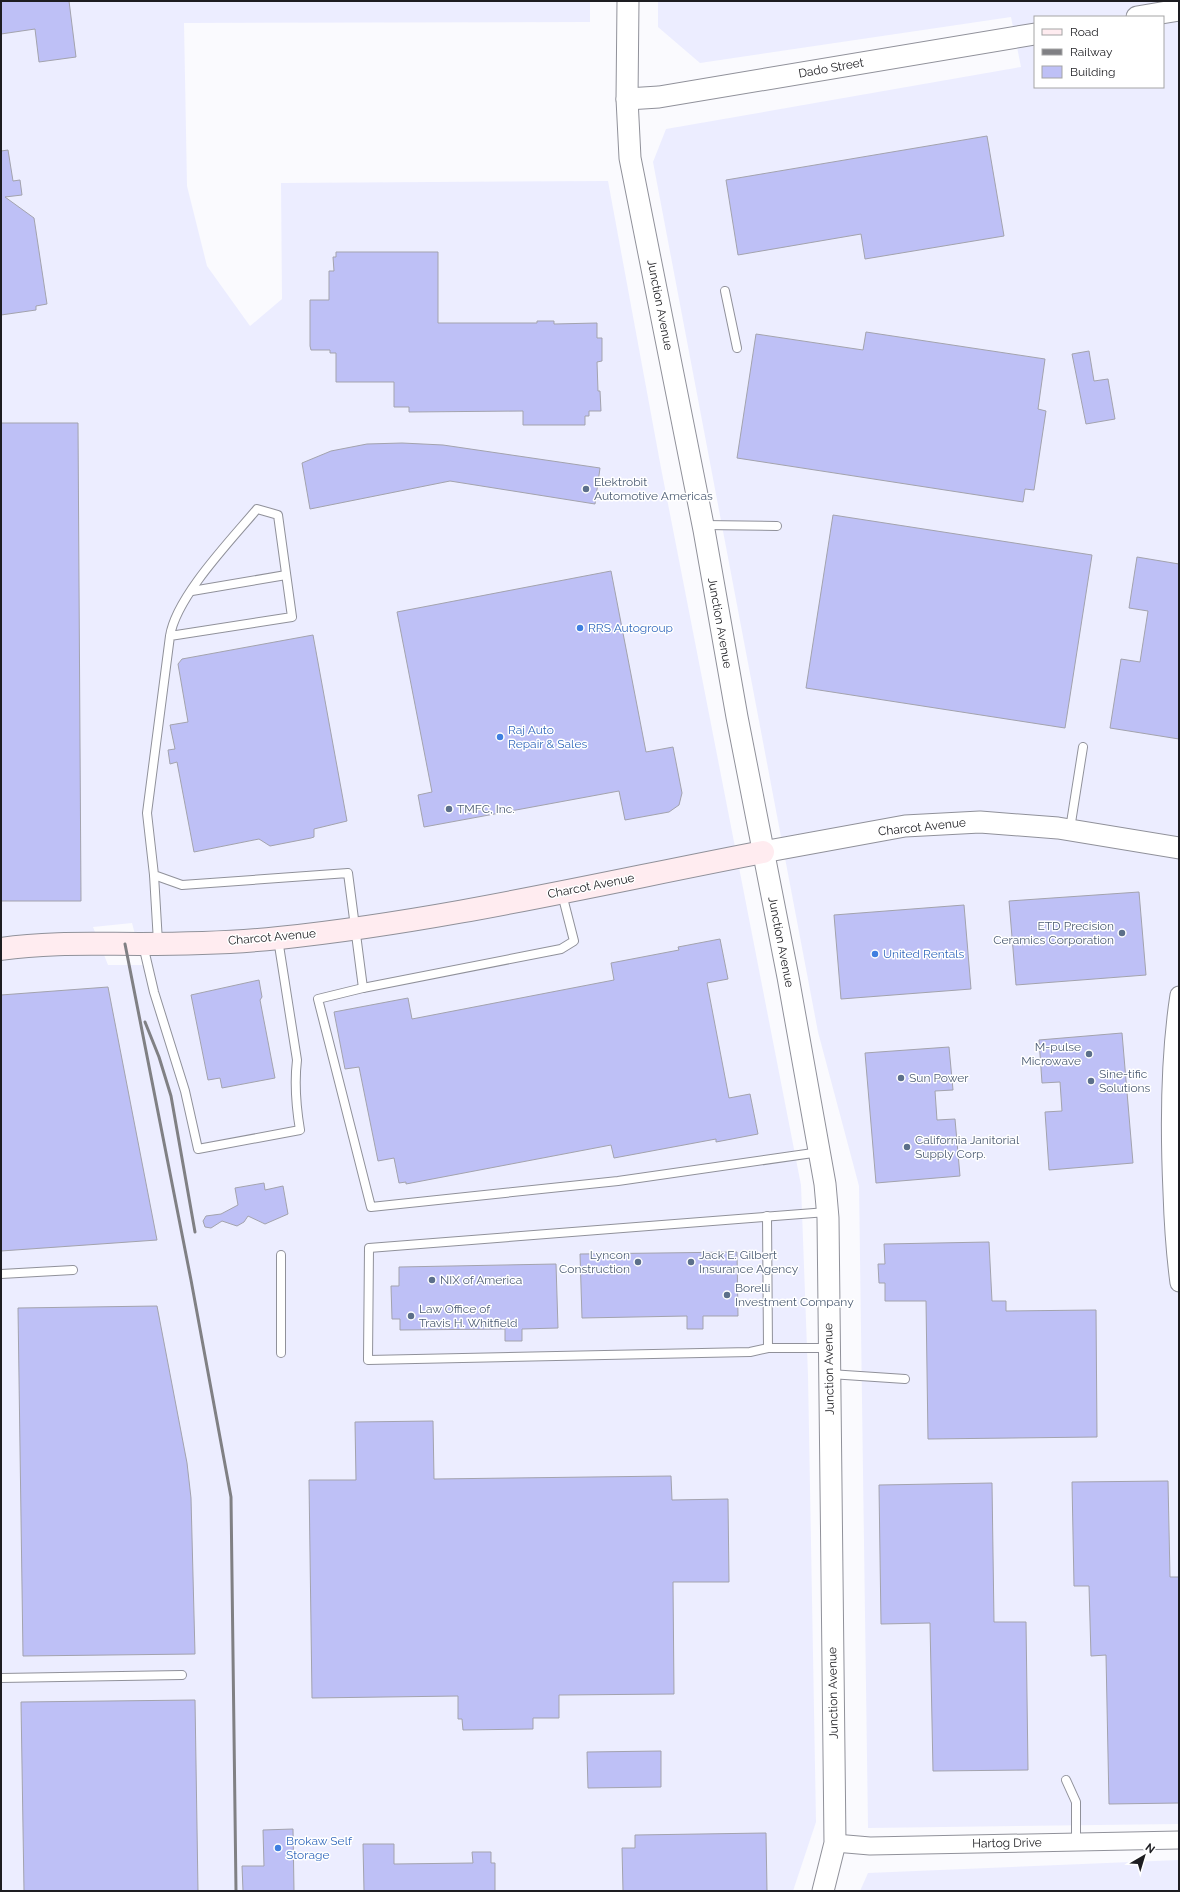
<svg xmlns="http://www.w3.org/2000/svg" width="1180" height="1892" font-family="Raleway,sans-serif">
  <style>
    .built { fill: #ecedff; fill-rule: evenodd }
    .building { fill: #bec0f6; stroke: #a3a3ad }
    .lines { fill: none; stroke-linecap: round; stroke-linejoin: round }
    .service-casing { stroke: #90919a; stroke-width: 10 }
    .minor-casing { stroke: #90919a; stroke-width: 19 }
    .tertiary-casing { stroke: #90919a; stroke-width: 23 }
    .secondary-casing { stroke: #90919a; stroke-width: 24 }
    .service { stroke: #fff; stroke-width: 8 }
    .minor { stroke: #fff; stroke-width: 17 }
    .tertiary { stroke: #fff; stroke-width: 21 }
    .secondary { stroke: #ffecf0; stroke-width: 22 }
    .rail { stroke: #808084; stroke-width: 3 }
    .service-dot { fill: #5c6f8a; stroke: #fff; stroke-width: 1.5 }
    .shop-dot { fill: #3f7fe0; stroke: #fff; stroke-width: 1.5 }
    .labels { text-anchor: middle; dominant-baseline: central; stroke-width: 3; stroke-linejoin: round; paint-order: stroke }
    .street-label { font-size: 12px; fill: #1d1d21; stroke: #fff }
    .service-label { font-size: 12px; fill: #4e5e75; stroke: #fff; text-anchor: start }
    .shop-label { font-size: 12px; fill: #366cbe; stroke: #fff; text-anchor: start }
  </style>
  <rect width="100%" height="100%" fill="#fafafe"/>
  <!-- built -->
  <g class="built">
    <path d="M1 1H590V22L184 23 187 186 207 266 250 326 282 299 281 183 608 181 661 468 801 1185 808 1375 816 1822 793 1891H1ZM132 923 143 965H108L93 927Z"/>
    <path d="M658 1H1179V1824L868 1828 859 1186 818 1032 653 162 666 129 1021 67 1011 17 700 63 658 27ZM1035 17H1163V87H1035Z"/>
    <path d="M1179 1860V1891H860L868 1873Z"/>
  </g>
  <!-- building -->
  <g class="building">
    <path d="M1 1H69L76 57 39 62 35 29 1 34Z"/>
    <path d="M987 136 1004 236 865 259 861 234 738 255 726 180Z"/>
    <path d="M8 150 13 181 20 180 22 195 5 197 34 218 47 304 36 306V310L1 315V151Z"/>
    <path d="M336 252H438V323H537V321H554V324L597 323V338H602V361L597 362 598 391H600L601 411H589V416H585V425H523V411L409 412V407H394V382H336V353H330V350H311L310 346V300H329V271H334L333 257H336Z"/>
    <path d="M866 332 1045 359 1038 409 1046 411 1034 490 1025 489 1023 502 737 458 756 334 863 350Z"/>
    <path d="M1089 351 1094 381 1108 379 1115 419 1086 424 1072 354Z"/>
    <path d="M1 423H78L81 901H1Z"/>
    <path d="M402 443 443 445 600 468 595 504 450 481 310 509 302 463 331 451 367 444Z"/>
    <path d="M833 515 1092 555 1065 728 806 688Z"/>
    <path d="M1137 557 1179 564V739L1110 728 1121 659 1140 662 1148 611 1129 608Z"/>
    <path d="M611 571 646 752 673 747 682 793 679 805 669 812 625 820 619 791 424 827 418 795 432 792 397 612Z"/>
    <path d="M313 635 347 821 314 829V837L311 838 270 846 259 839 194 852 177 762 170 764 168 750 175 749 170 725 188 722 178 664 182 659Z"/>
    <path d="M1139 892 1146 975 1016 985 1009 901Z"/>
    <path d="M964 905 971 989 841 999 834 915Z"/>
    <path d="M720 939 728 979 707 983 729 1098 750 1094 758 1134 716 1142V1139L614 1158 611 1145 406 1184V1182L399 1183 394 1158 378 1161 359 1067 345 1069 334 1012 408 998 412 1019 614 980 611 963 679 950 678 947Z"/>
    <path d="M259 980 262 997 260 1000 275 1078 222 1088 220 1078 208 1080 191 995Z"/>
    <path d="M108 987 157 1240 1 1251V995Z"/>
    <path d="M1122 1033 1133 1163 1049 1170 1045 1112 1062 1111 1060 1082 1042 1083 1039 1040Z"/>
    <path d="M949 1047 953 1090 935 1091 937 1120 955 1119 960 1176 876 1183 865 1053Z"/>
    <path d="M264 1183 265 1190 283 1186 288 1214 265 1224 248 1216 244 1222 237 1226 222 1221 211 1228 205 1227 203 1221 206 1216 221 1214 238 1205 235 1188Z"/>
    <path d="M989 1242 992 1301H1006V1311L1096 1310 1097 1437 928 1439 926 1301H885V1283H879L878 1264H885L884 1244Z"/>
    <path d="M737 1252 738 1316H703V1329H687V1316L582 1318 580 1254Z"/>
    <path d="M556 1264 558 1328 522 1329V1341H505V1329L400 1330V1319H392L391 1286H399V1267Z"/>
    <path d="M157 1306 187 1463 191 1498 195 1654 23 1656 18 1308Z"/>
    <path d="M433 1421 434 1479 671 1476 672 1500 728 1499 729 1582H673L674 1694 559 1695V1718H533V1729L463 1730 462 1719H458V1696L312 1698 309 1480H356L355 1422Z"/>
    <path d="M1168 1481 1170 1577H1179V1803L1109 1804 1106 1655 1091 1656 1089 1586H1074L1072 1482Z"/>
    <path d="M992 1483 994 1622H1026L1028 1770 933 1771 930 1623 881 1624 879 1485Z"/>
    <path d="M195 1700 198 1891H24L21 1702Z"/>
    <path d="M661 1751V1787L588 1788 587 1752Z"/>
    <path d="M293 1829 294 1891H243L242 1866H264L263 1830Z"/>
    <path d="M766 1833 767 1891H623L622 1848H635V1835Z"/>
    <path d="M363 1844H394V1864L473 1863 472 1852H491V1863H495V1891H364Z"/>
  </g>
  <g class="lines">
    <defs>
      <g id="service">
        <path d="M725 291 737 348"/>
        <path d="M704 525 777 526"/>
        <path d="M192 591 286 575"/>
        <path d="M170 636 292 617 278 515 257 509C231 540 176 597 170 636L147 813 154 875 182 885 348 873 363 988"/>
        <path d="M1070 829 1083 747"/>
        <path d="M154 875 158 942"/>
        <path d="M562 894 574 941 561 949 363 988 318 999 371 1207 618 1181 820 1152"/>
        <path d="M143 945 154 992 185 1091 198 1149 300 1130C296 1106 294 1085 297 1060L278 939"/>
        <path d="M827 1212 369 1248 368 1360 750 1352 768 1348H828"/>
        <path d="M767 1216 768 1348"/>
        <path d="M281 1255V1353"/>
        <path d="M1 1274 73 1270"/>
        <path d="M830 1374 905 1379"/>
        <path d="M1 1678 182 1675"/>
        <path d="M1066 1780 1076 1802V1842"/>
      </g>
      <g id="minor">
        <path d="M1179 995C1169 1060 1169 1126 1172 1192 1173 1223 1175 1253 1179 1283"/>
        <path d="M835 1843 870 1846 1179 1840"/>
      </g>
      <g id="tertiary">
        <path d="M628 1 627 99 630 158 704 530 737 717 788 977 825 1184 828 1218 835 1843 823 1891"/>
        <path d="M1137 17 1179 10"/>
        <path d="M627 99 659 97 1035 34"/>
        <path d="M763 852 905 826 980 822 1058 828 1179 848"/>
      </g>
      <path id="secondary" d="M1 949C47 942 94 944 140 944 186 944 233 943 279 938 442 921 602 883 763 852"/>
    </defs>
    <!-- service casing -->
    <use href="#service" class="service-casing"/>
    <!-- minor casing -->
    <use href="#minor" class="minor-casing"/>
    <!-- tertiary casing -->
    <use href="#tertiary" class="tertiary-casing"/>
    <!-- secondary casing -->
    <use href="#secondary" class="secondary-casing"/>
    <!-- service -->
    <use href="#service" class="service"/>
    <!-- minor -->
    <use href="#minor" class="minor"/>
    <!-- tertiary -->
    <use href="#tertiary" class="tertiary"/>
    <!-- secondary -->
    <use href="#secondary" class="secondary"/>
    <!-- rail -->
    <g class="rail">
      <path d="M125 944 191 1280 231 1497 236 1891"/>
      <path d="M145 1022 159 1057 171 1096 195 1232"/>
    </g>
  </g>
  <!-- markers -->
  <g class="service-dot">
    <circle cx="586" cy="489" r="4"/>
    <circle cx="449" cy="809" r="4"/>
    <circle cx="1122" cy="933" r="4"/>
    <circle cx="1089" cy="1054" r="4"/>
    <circle cx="901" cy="1078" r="4"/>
    <circle cx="1091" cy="1081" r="4"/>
    <circle cx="907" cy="1147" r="4"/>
    <circle cx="638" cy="1262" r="4"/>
    <circle cx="691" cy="1262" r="4"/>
    <circle cx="432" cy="1280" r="4"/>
    <circle cx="727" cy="1295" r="4"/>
    <circle cx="411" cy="1316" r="4"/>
  </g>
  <g class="shop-dot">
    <circle cx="580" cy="628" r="4"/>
    <circle cx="500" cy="737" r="4"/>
    <circle cx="875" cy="954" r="4"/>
    <circle cx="278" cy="1848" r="4"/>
  </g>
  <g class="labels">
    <!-- street labels -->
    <g class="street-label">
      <text transform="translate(831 68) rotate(-10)">Dado Street</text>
      <text transform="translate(660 305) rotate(79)">Junction Avenue</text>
      <text transform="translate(720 623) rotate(80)">Junction Avenue</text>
      <text transform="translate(922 827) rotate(-6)">Charcot Avenue</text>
      <text transform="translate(591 886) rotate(-11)">Charcot Avenue</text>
      <text transform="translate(272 937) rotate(-5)">Charcot Avenue</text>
      <text transform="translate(781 942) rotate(79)">Junction Avenue</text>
      <text transform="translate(829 1369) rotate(-91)">Junction Avenue</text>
      <text transform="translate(833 1693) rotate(-91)">Junction Avenue</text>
      <text transform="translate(1007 1843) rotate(-1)">Hartog Drive</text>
    </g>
    <!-- service labels -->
    <g class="service-label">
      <text x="594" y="482">Elektrobit<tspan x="594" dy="14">Automotive Americas</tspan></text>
      <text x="457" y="809">TMFC, Inc.</text>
      <text x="1114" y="926" text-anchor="end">ETD Precision<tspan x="1114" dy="14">Ceramics Corporation</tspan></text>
      <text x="1081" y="1047" text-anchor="end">M-pulse<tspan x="1081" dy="14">Microwave</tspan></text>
      <text x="1099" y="1074">Sine-tific<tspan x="1099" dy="14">Solutions</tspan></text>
      <text x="909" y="1078">Sun Power</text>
      <text x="915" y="1140">California Janitorial<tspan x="915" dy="14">Supply Corp.</tspan></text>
      <text x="630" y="1255" text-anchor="end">Lyncon<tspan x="630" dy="14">Construction</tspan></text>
      <text x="699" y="1255">Jack E. Gilbert<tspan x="699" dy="14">Insurance Agency</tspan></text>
      <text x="440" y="1280">NIX of America</text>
      <text x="735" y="1288">Borelli<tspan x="735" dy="14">Investment Company</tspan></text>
      <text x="419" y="1309">Law Office of<tspan x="419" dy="14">Travis H. Whitfield</tspan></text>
    </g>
    <!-- shop labels -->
    <g class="shop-label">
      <text x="588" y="628">RRS Autogroup</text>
      <text x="508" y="730">Raj Auto<tspan x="508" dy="14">Repair &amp; Sales</tspan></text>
      <text x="883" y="954">United Rentals</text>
      <text x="286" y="1841">Brokaw Self<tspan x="286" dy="14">Storage</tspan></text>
    </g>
  </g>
  <!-- border -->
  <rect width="1180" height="1892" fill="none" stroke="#1d1d21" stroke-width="4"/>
  <!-- legend -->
  <rect x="1034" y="16" width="130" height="72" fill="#ffffff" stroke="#a5a5a6"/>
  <rect x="1042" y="29" width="20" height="6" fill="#ffecf0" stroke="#a5a5a6"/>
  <text x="1070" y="36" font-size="12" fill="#1d1d21">Road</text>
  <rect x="1042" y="49" width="20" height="6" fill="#808084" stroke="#a5a5a6"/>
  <text x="1070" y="56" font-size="12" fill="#1d1d21">Railway</text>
  <rect x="1042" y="66" width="20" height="12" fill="#bec0f6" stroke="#a5a5a6"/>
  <text x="1070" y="76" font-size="12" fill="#1d1d21">Building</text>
  <!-- north arrow -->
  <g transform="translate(1144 1856) rotate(38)" stroke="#ffffff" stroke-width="3" paint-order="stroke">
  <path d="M0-3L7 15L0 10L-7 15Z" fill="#1d1d21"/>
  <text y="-6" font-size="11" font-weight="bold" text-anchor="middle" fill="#1d1d21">N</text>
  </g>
</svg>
